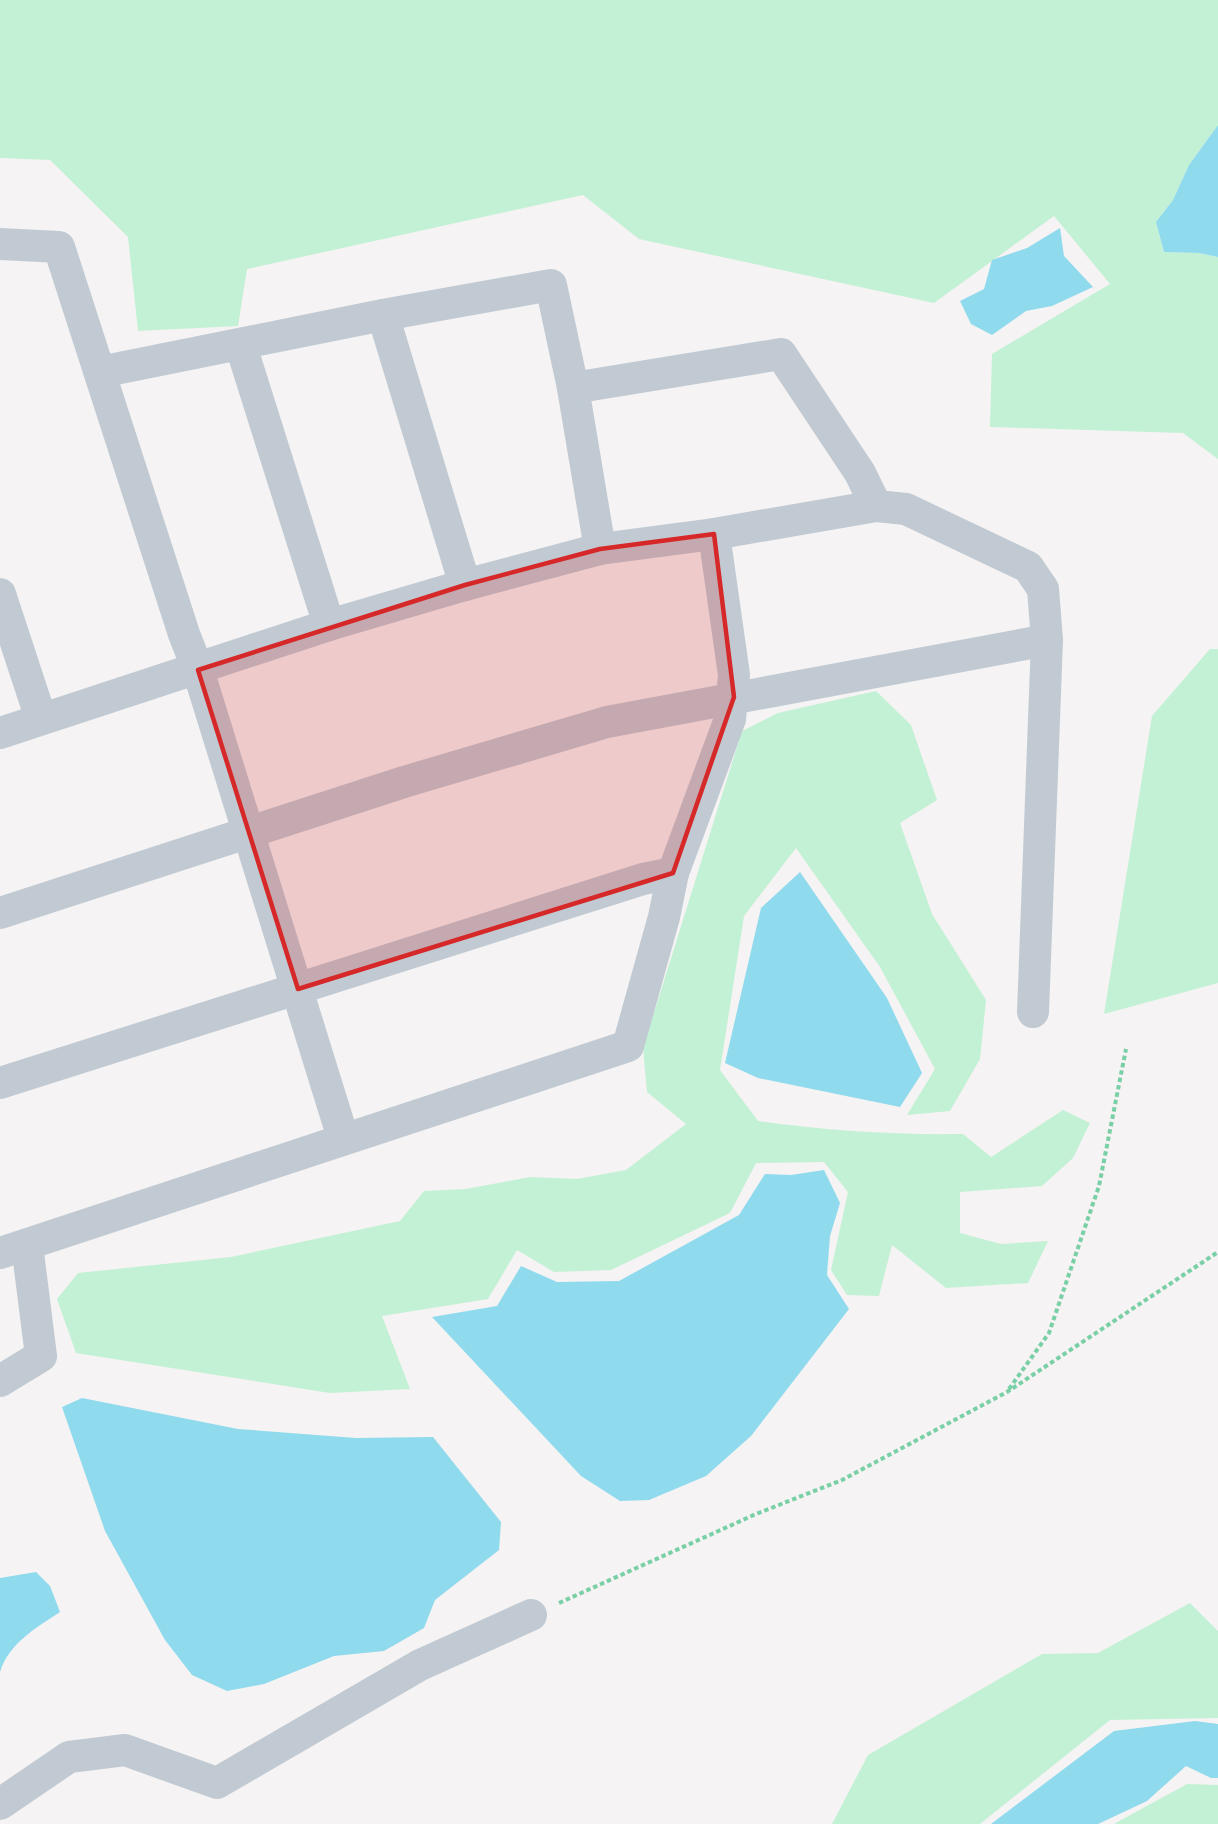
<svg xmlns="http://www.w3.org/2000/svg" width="1218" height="1824" font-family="'Space Grotesk',sans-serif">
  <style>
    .green { fill: #c3f1d5 }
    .water { fill: #90daee }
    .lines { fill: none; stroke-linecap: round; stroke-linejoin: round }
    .path { stroke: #7ad0a6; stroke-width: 4; stroke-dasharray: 4.5 3; stroke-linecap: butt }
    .minor { stroke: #c1cad2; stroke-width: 32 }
    .marked { fill: #d62828; fill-opacity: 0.2; stroke: #d62828; stroke-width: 4.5; stroke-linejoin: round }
  </style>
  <rect width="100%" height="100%" fill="#f5f3f3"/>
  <!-- green -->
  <g class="green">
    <path d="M0 0H1218V125L1189 165 1173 200 1156 222 1164 252 1199 253 1218 257V459L1183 433 990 427 992 354 1110 284 1054 216 934 303 639 239 583 195 247 269 238 326 138 331 128 237 50 160 0 158Z"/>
    <path d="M1210 649H1218V983L1104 1014 1152 716Z"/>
    <path d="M876 691 911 725 937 800 900 823 932 914 986 1000 980 1059 950 1111 907 1115 935 1069 880 967 796 848 744 916 720 1070 758 1121C827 1131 894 1135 963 1134L991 1157 1063 1110 1090 1123 1073 1158 1042 1186 960 1192V1233L1001 1244 1048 1241 1028 1283 946 1288 892 1245 879 1296 847 1295 831 1270 848 1192 824 1162 756 1163 730 1213 611 1270 554 1272 517 1250 488 1299 382 1316 410 1389 330 1393 76 1353 57 1299 78 1273 231 1257 400 1221 424 1191 466 1189 530 1177 577 1179 626 1170 686 1124 647 1092 643 1048 742 731 778 713Z"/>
    <path d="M1190 1603 1218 1631V1718L1110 1720 980 1824H832L868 1755 1042 1654 1098 1653Z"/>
    <path d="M1187 1784 1218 1785V1824H1114Z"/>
  </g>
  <!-- water -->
  <g class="water">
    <path d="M1218 125V257L1199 253 1164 252 1156 222 1173 200 1189 165Z"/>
    <path d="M1060 228 1064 256 1093 287 1052 306 1026 311 992 335 971 324 960 301 984 289 992 260 1027 248Z"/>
    <path d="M800 872 887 998 922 1073 900 1107 758 1078 725 1063 761 908Z"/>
    <path d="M824 1170 840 1203 830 1236 827 1275 849 1309 751 1436 706 1476 649 1500 620 1501 581 1476 432 1317 497 1306 521 1266 557 1282 619 1281 739 1215 765 1174 791 1175Z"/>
    <path d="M82 1398 238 1429 356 1438 433 1437 501 1522 499 1550 435 1600 424 1628 384 1651 334 1656 264 1684 227 1691 192 1675 165 1640 105 1531 62 1407Z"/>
    <path d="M36 1572 50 1586 60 1612C36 1628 9 1643 0 1672V1578Z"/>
    <path d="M1195 1721 1218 1724V1778H1211L1186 1766 1147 1801 1098 1824H991L1114 1731Z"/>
  </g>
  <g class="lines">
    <!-- path -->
    <g class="path">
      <path d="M1009 1389 1049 1333 1099 1186 1126 1049"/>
      <path d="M559 1603 756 1514 842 1480 1007 1392 1218 1252"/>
    </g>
    <!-- minor -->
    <g class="minor">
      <path d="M0 244 59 247 184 634 198 670 343 1138"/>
      <path d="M383 315 465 585"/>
      <path d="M241 346 329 625"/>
      <path d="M100 372 383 315 551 285 573 388 600 549"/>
      <path d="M573 388 781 354 860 473 876 506"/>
      <path d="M0 594 41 719"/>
      <path d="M0 733 329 625 465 585 600 549 714 534 876 506 906 509 1028 567 1043 589 1047 640 1033 1012"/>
      <path d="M0 913 404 782 607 722 1047 640"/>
      <path d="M0 1083 643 879 673 873"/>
      <path d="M0 1253 628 1046 664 917 673 873 730 719 734 675 714 534"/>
      <path d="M0 1381 41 1356 27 1245"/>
      <path d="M0 1804 69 1757 125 1750 217 1783 420 1665 531 1615"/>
    </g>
  </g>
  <!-- marked area -->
  <path class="marked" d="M714 534 734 697 673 873 298 989 198 670 465 585 600 549Z"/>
</svg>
